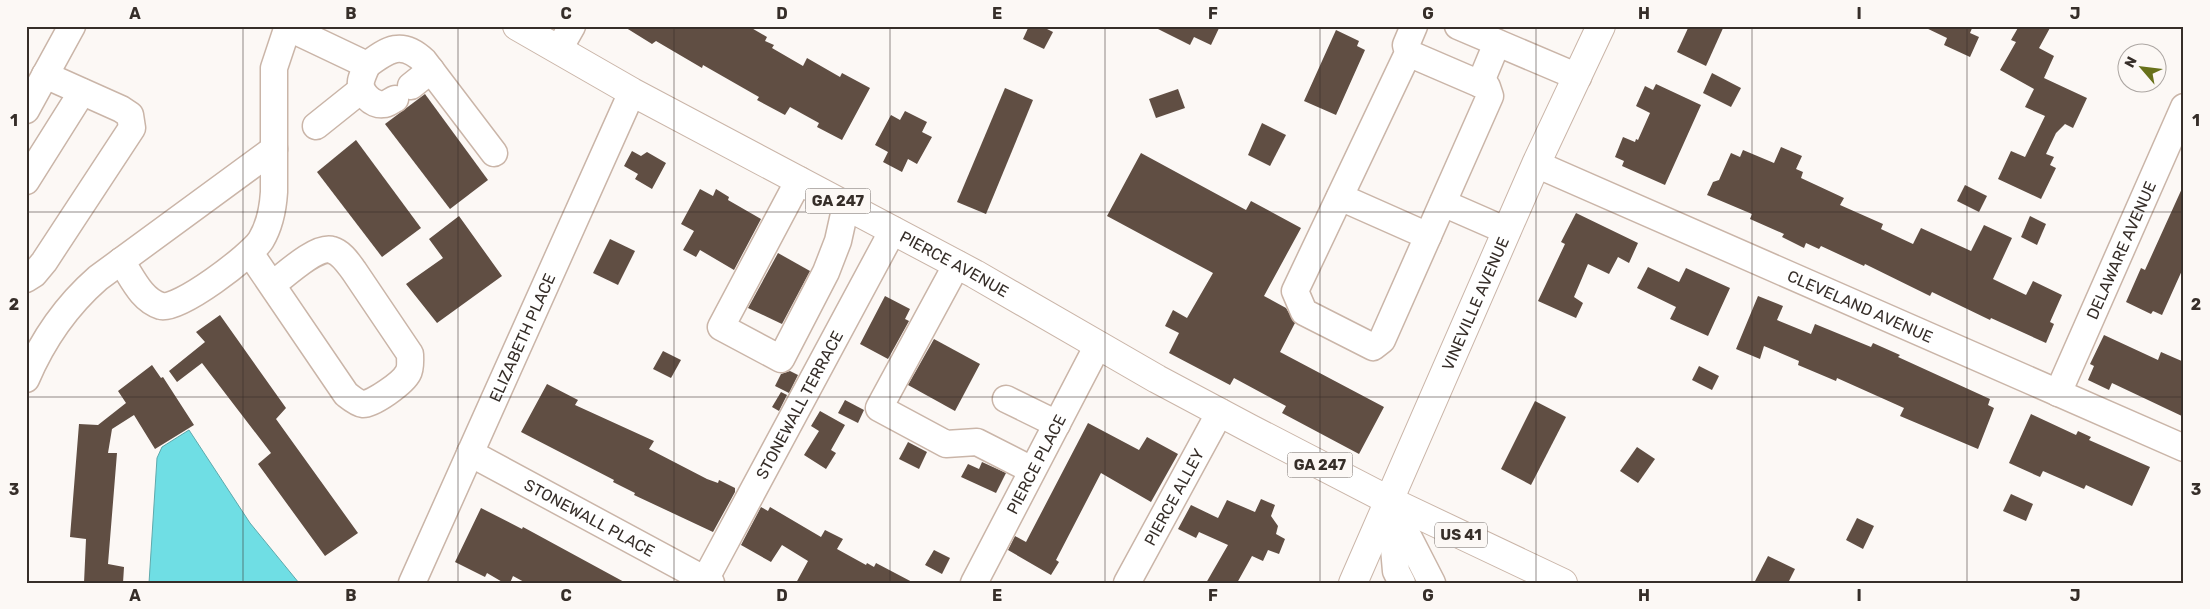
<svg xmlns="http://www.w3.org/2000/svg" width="2210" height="609" font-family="Rubik,sans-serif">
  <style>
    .water { fill: #6fdee4; stroke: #5ea9ac }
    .building { fill: #604e43 }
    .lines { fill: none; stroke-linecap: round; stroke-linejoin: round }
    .minor-casing { stroke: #cab5a8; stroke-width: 29 }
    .major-casing { stroke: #cab5a8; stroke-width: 30 }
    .minor { stroke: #fff; stroke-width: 26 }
    .major { stroke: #fff; stroke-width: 28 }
    .grid { fill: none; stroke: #362e29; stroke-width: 1; stroke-opacity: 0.55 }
    .labels { text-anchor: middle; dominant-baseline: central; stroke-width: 5; stroke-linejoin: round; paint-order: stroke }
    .shield { fill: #fcf8f5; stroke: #716b66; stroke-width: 1 }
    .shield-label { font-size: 15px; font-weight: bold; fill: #362e29 }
    .street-label { font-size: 16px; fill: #362e29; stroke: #fcf8f5 }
    .neatline { fill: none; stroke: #362e29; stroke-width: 2 }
    .grid-label { font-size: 16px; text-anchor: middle; font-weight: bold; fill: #362e29 }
  </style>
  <rect width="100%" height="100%" fill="#fcf8f5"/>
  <!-- water -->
  <path class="water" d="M189 430 250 523 299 583H149L157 458 162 447Z"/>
  <!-- building -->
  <g class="building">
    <path d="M623 26H748L767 37 765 41 774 45 772 48 803 66 807 58 840 77 842 73 870 88 842 140 817 127 819 123 790 107 785 115 757 100 759 97 703 65 702 68 656 41 652 44Z"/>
    <path d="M1029 26H1041L1053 32 1044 49 1023 39Z"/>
    <path d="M1152 26H1220L1211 45 1194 37 1190 45Z"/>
    <path d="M1689 26H1724L1706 66 1677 52Z"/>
    <path d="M1922 26H1973L1970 33 1979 37 1970 57 1944 45 1947 38Z"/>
    <path d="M2019 26H2051L2039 48 2054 56 2044 78 2087 98 2073 128 2065 124 2056 133 2046 154 2054 157 2050 165 2056 168 2041 199 1998 179 2011 151 2025 157 2045 116 2025 107 2034 89 2000 70 2016 42 2011 40Z"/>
    <path d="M1336 30 1359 41 1357 46 1365 50 1336 115 1304 101Z"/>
    <path d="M1712 73 1741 88 1731 107 1703 93Z"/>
    <path d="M1656 84 1701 105 1665 185 1622 166 1624 161 1615 157 1623 137 1635 142 1636 139 1638 140 1650 113 1636 106 1645 86 1653 90Z"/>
    <path d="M1005 88 1033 100 986 214 957 202Z"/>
    <path d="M1178 89 1185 108 1156 118 1149 99Z"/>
    <path d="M425 94 488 180 450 209 385 124Z"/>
    <path d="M905 111 927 122 922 132 932 137 917 164 908 159 902 172 883 162 888 152 875 145 891 115 900 120Z"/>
    <path d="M1262 123 1286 135 1270 166 1248 155Z"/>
    <path d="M356 140 421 228 382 257 317 172Z"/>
    <path d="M1781 147 1802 156 1796 169 1803 172 1801 178 1844 198 1840 205 1883 224 1881 229 1913 244 1921 228 1971 251 1984 225 2012 238 1993 279 2026 295 2033 281 2062 295 2050 322 2054 324 2046 343 1991 318 1990 320 1932 292 1930 296 1865 264 1864 266 1821 246 1819 249 1806 243 1804 248 1782 237 1784 234 1750 219 1752 214 1707 195 1713 182 1719 180 1731 153 1740 157 1743 150 1774 163Z"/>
    <path d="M632 151 641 156 647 152 666 163 652 189 635 179 638 174 624 166Z"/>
    <path d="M1141 153 1246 210 1251 201 1301 228 1264 296 1286 308 1295 323 1280 352 1384 407 1359 454 1282 413 1286 406 1234 378 1230 385 1169 353 1179 333 1165 326 1173 310 1187 318 1213 273 1107 216Z"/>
    <path d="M2184 184V266L2162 315 2153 311 2151 314 2126 302 2141 268 2145 270Z"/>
    <path d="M1965 185 1987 196 1979 212 1957 201Z"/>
    <path d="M700 189 713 196 716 189 729 197 728 200 761 219 734 270 700 250 696 257 683 250 694 231 681 224Z"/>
    <path d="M1576 213 1638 243 1629 263 1618 257 1609 274 1588 264 1574 297 1583 303 1576 318 1538 301 1565 244 1561 242Z"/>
    <path d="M459 216 502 276 437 323 406 284 443 258 429 239Z"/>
    <path d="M2030 216 2046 224 2037 245 2021 237Z"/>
    <path d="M610 239 635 251 618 285 593 273Z"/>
    <path d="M778 253 810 271 782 324 748 308Z"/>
    <path d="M1648 267 1679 282 1686 268 1730 288 1708 336 1670 319 1676 307 1637 288Z"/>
    <path d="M885 296 910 309 905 319 909 321 888 359 860 344Z"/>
    <path d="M1758 296 1783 306 1777 320 1811 334 1815 324 1871 347 1873 343 1900 355 1898 357 1990 399 1988 405 1994 408 1978 449 1900 416 1904 408 1837 378 1836 381 1798 365 1799 361 1764 346 1760 359 1736 349Z"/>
    <path d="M220 315 286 408 276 419 358 533 325 556 258 464 271 453 202 363 177 382 169 371 205 342 196 332Z"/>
    <path d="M2104 335 2158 360 2161 352 2184 362V417L2112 383 2109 390 2088 380 2094 366 2090 364Z"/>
    <path d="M934 339 980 364 955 411 908 385Z"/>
    <path d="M663 351 681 360 671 378 653 369Z"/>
    <path d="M152 365 161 378 163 377 194 425 155 449 134 415 112 429 108 453H117L108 564 124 567 123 583H84L86 539 70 537 79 424 98 425 126 403 118 391Z"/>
    <path d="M1699 366 1719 376 1712 390 1692 380Z"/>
    <path d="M790 371 798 375 789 393 775 386 781 374Z"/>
    <path d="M547 384 578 400 575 405 654 441 649 449 707 479 718 483 719 480 735 488V492L713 532 634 495 635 493 613 482 614 480 521 432Z"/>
    <path d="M781 392 787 395 779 411 772 407Z"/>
    <path d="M845 400 864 410 858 423 838 413Z"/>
    <path d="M1535 401 1566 417 1531 485 1501 469Z"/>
    <path d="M820 411 845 425 831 450 836 453 826 469 804 455 819 431 811 426Z"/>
    <path d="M2031 414 2076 435 2078 431 2091 437 2089 440 2150 467 2132 506 2086 485 2084 489 2043 471 2040 477 2009 463Z"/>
    <path d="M1088 423 1139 450 1147 437 1178 454 1151 502 1101 473 1056 560 1059 562 1051 575 1008 550 1015 536 1026 542Z"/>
    <path d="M908 442 927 452 919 469 899 459Z"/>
    <path d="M1637 447 1655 459 1638 483 1620 471Z"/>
    <path d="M982 462 1006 473 996 493 961 477 968 464 979 469Z"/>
    <path d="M2011 494 2033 504 2026 521 2003 511Z"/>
    <path d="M1261 499 1275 505 1271 516 1278 526 1276 534 1285 539 1279 554 1268 550 1263 561 1252 556 1237 583H1206L1228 545 1199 532 1196 538 1178 529 1191 505 1218 518 1227 500 1255 512Z"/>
    <path d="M761 507 768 511 770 507 821 537 825 530 843 539 837 549 866 565 867 563 874 567 876 563 914 583H796L808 561 782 545 771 562 741 545Z"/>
    <path d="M481 508 522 529 523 527 626 583H526L513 576 510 583H504L487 573 485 577 455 562Z"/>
    <path d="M1857 518 1874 526 1863 549 1846 540Z"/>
    <path d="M934 550 950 558 942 574 925 565Z"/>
    <path d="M1768 556 1795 569 1788 583H1754Z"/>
  </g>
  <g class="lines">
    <defs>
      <g id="minor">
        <path d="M1458 26 1578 77"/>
        <path d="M287 27 367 65C388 49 402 40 424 61L494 153"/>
        <path d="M559 49 572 26"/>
        <path d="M1408 53 1487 87 1490 96 1382 340 1373 347 1304 312 1295 291 1408 53 1406 45 1414 26"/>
        <path d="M367 65C365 70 362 76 361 81 359 92 372 106 384 104 388 104 392 100 395 99"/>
        <path d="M1480 84 1497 43"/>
        <path d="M411 86 431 70"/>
        <path d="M26 110 72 26"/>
        <path d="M316 126 361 90"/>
        <path id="s1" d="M1536 164 2184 448"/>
        <path d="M799 180 721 327 781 359 826 272 838 241 846 205"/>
        <path d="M26 181 82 92"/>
        <path d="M1340 197 1428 236"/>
        <path d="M1443 203 1507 231"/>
        <path d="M250 253 346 394C351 398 357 403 363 404 373 404 403 383 408 373 411 368 410 360 410 354L354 271C348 263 342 253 332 250 317 245 284 276 272 285"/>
        <path d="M121 261C132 277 141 300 161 306 177 312 252 255 261 240 270 225 273 208 274 192V68L288 26"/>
        <path d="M957 264 879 408 946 444 977 442 1032 470"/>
        <path d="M26 279 34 274 44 262 132 128 130 115 121 109 45 75"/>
        <path d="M26 379C43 339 66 306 98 278L274 149"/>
        <path id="s2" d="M2058 393 2184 107"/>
        <path d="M1006 399 1057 424"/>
        <path id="s3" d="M470 453 711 583"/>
        <path d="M1390 501 1432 583"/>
        <path d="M1391 514 1396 571 1402 583"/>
        <path id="s4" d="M705 580 893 230"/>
        <path id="s5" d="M412 583 632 92"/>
        <path id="s6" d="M974 583 1098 345"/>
        <path id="s7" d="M1127 583 1220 412"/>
      </g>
      <g id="major">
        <path id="s8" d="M517 26 632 92 975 274 1157 379 1249 428 1390 501 1563 583"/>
        <path id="s9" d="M1353 583 1536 164 1601 26"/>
      </g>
    </defs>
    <!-- minor casing -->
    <use href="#minor" class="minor-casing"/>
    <!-- major casing -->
    <use href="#major" class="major-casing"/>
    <!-- minor -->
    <use href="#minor" class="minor"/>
    <!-- major -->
    <use href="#major" class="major"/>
  </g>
  <!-- grid -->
  <path class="grid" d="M243 26V583M458 26V583M674 26V583M890 26V583M1105 26V583M1320 26V583M1536 26V583M1752 26V583M1967 26V583M26 212H2184M26 397H2184"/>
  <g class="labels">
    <!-- shield labels -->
    <g class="shield">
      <rect x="805.5" y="188.5" width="65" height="25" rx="4"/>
      <rect x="1287.5" y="452.5" width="65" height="25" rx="4"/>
      <rect x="1435" y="522.5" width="52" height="25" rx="4"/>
    </g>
    <g class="shield-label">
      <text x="838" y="201">GA 247</text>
      <text x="1320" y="465">GA 247</text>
      <text x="1461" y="535">US 41</text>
    </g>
    <!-- street labels -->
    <g class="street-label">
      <text stroke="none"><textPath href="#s2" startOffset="156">DELAWARE AVENUE</textPath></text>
      <text stroke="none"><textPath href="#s8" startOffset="498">PIERCE AVENUE</textPath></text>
      <text stroke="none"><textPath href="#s9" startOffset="305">VINEVILLE AVENUE</textPath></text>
      <text stroke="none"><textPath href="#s1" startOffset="354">CLEVELAND AVENUE</textPath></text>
      <text stroke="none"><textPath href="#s5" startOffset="269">ELIZABETH PLACE</textPath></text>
      <text stroke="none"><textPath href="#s4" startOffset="199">STONEWALL TERRACE</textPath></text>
      <text stroke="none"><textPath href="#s6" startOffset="134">PIERCE PLACE</textPath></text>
      <text stroke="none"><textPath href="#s7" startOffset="98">PIERCE ALLEY</textPath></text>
      <text stroke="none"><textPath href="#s3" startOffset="136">STONEWALL PLACE</textPath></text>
    </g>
  </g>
  <!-- border -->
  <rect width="2210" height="609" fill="none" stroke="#fcf8f5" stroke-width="55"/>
  <!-- north arrow -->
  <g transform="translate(2142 68) rotate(298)"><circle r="24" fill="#fcf8f5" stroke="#ada7a3"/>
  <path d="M0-4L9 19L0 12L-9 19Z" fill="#68711a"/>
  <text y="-8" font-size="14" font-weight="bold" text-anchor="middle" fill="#362e29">N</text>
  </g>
  <rect x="28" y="28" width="2154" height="554" class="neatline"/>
  <g class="grid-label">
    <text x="135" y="19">A</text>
    <text x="351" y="19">B</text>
    <text x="566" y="19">C</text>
    <text x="782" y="19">D</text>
    <text x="997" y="19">E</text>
    <text x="1213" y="19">F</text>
    <text x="1428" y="19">G</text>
    <text x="1644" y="19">H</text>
    <text x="1859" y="19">I</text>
    <text x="2075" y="19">J</text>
    <text x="14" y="126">1</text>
    <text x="2196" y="126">1</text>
    <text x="14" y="310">2</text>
    <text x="2196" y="310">2</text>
    <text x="14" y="495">3</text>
    <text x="2196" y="495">3</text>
    <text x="135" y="601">A</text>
    <text x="351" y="601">B</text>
    <text x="566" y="601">C</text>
    <text x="782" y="601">D</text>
    <text x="997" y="601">E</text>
    <text x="1213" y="601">F</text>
    <text x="1428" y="601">G</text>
    <text x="1644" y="601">H</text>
    <text x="1859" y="601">I</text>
    <text x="2075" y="601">J</text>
  </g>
</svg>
